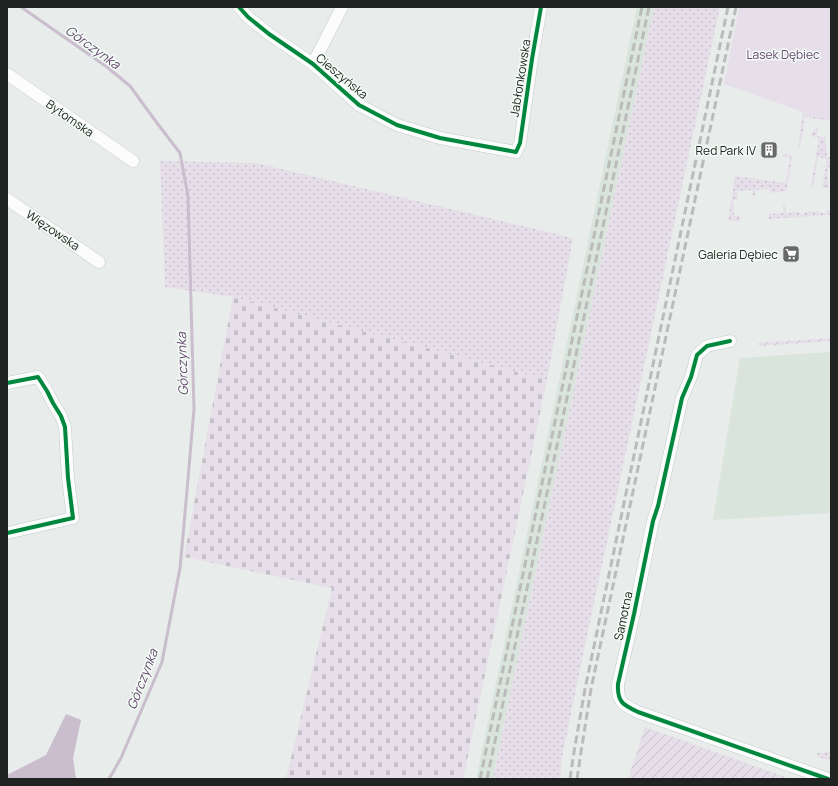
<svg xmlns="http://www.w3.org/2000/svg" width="838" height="786" font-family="Manrope,sans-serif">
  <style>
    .built { fill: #d9e4dd }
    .grass { fill: url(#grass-dots) }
    .cemetery { fill: url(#cemetery-stones) }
    .park { fill: #e6dfe9 }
    .garden { fill: url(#garden-furrows) }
    .water { fill: #cabdce }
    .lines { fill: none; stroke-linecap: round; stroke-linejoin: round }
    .stream { stroke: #cabdce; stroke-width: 3 }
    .street-casing { stroke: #c6c9c7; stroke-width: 13 }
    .street { stroke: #fcfcfc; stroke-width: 12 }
    .rail { stroke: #babbba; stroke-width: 3; stroke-dasharray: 8 4; stroke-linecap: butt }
    .cycleway-casing { stroke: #f3fcf6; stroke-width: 6 }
    .cycleway { stroke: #00873e; stroke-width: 4 }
    .labels { text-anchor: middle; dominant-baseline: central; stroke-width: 3; stroke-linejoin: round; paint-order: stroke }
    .park-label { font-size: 12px; fill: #694a70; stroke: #f3fcf6 }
    .street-label { font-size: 12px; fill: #202321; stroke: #f3fcf6 }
    .poi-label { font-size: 12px; fill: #202321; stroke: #f3fcf6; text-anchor: end }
    .water-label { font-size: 13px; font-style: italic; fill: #67486e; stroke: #f3fcf6 }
  </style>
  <defs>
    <pattern id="grass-dots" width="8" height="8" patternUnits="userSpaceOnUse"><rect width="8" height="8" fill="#e6dfe9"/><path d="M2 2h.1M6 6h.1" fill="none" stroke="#c5bfc8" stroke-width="1.8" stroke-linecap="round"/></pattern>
    <pattern id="cemetery-stones" width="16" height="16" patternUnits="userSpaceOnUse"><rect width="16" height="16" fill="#e6dfe9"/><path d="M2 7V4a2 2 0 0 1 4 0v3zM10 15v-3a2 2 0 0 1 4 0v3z" fill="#c5bfc8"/></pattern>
    <pattern id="garden-furrows" width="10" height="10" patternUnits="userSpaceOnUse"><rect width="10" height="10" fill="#e6dfe9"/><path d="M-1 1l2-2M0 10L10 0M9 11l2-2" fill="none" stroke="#c5bfc8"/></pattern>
  </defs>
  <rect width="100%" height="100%" fill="#e8ecea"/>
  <!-- built -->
  <g class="built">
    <path d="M637 7H654L523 632 493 779H476Z"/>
    <path d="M831 352V513L713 520 740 358Z"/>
  </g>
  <!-- grass -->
  <g class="grass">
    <path d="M654 7H720L579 674 561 762V779H493L523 632Z"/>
    <path d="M803 112 820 118H831V121L805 117 800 149H798Z"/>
    <path d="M818 128 817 136 825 137V135L827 157H831V168L827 169 829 188H822L827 159 818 157 813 187H811L819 138 811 136C812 132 814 129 818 128Z"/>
    <path d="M783 154 791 155 792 157 787 189 786 191 770 193V189L755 190V198H753L752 190 737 191 738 199 733 200 734 216H740V221H728L735 176 786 183 790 157 782 156Z"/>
    <path d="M160 161 256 163 573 238 547 380 233 297 165 287Z"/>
    <path d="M783 205H785L786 213 800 212 801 215 804 214V212L819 211V213H827V210H831V215L769 219V214L783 213Z"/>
    <path d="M831 752V761L818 757 817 753Z"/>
  </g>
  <!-- cemetery -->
  <path class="cemetery" d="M233 297 547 380 463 779H286L332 588 184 557Z"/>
  <!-- park -->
  <path class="park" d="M739 7H831V118H820L724 84Z"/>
  <!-- garden -->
  <g class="garden">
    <path d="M831 338V341L761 346 758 345 757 343Z"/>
    <path d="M645 727 791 779H628Z"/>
  </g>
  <!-- water -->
  <path class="water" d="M66 714 81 720 73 758 76 779H7V775L46 755Z"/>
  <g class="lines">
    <!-- stream -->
    <path class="stream" d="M21 7 107 67 130 86 157 123 180 153 188 196 191 302 194 409 184 525 180 568 162 662 121 758 109 779"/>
    <defs>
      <g id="street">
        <path d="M239 7 248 17 269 34 313 64 359 105 397 125 440 138 516 152 520 143 532 59 541 7"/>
        <path d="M313 64 342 7"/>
        <path d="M7 74 133 161"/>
        <path d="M7 199 99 262"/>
        <path d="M730 341 707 346 697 355 691 377 682 398 658 506 653 521 634 614 618 684C617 702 623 705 638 712L828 779"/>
        <path d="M7 383 38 377 47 391 53 403 61 416 65 427 68 478 73 518 7 533"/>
      </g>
    </defs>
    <!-- street casing -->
    <use href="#street" class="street-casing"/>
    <!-- street -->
    <use href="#street" class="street"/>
    <!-- rail -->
    <g class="rail">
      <path d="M480 779 642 7"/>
      <path d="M487 779 649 7"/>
      <path d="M570 779 574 752 585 689 728 7"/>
      <path d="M577 779 581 752 591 689 736 7"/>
    </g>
    <defs>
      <g id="cycleway">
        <path d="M239 7 248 17 269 34 313 64 359 105 397 125 440 138 516 152 520 143 532 59 541 7"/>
        <path d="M730 341 707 346 697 355 691 377 682 398 658 506 653 521 634 614 618 684C617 702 623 705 638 712L828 779"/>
        <path d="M7 383 38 377 47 391 53 403 61 416 65 427 68 478 73 518 7 533"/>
      </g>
    </defs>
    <!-- cycleway casing -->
    <use href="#cycleway" class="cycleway-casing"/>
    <!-- cycleway -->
    <use href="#cycleway" class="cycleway"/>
  </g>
  <!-- icons -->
  <defs>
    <symbol id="building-square" viewBox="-11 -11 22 22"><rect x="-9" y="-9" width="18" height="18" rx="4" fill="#666967" stroke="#f3fcf6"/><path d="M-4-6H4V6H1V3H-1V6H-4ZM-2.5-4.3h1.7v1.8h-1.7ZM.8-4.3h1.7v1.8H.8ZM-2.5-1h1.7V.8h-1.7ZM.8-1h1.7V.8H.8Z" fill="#fff"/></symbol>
    <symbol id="supermarket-square" viewBox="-11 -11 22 22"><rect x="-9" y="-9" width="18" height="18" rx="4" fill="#666967" stroke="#f3fcf6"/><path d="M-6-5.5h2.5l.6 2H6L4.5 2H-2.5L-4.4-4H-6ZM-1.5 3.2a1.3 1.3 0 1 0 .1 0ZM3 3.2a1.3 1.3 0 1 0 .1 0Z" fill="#fff"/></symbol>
  </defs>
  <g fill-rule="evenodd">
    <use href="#building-square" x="759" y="140" width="20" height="20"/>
    <use href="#supermarket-square" x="781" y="244" width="20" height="20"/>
  </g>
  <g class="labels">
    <!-- park labels -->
    <g class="park-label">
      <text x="783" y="54">Lasek Dębiec</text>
    </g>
    <!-- street labels -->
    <g class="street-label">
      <text transform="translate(342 76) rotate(40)">Cieszyńska</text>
      <text transform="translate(520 78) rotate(-81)">Jabłonkowska</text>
      <text transform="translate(70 118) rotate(35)">Bytomska</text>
      <text transform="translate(53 230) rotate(34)">Więzowska</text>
      <text transform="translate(623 616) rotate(-78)">Samotna</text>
    </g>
    <!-- poi labels -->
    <g class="poi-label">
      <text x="756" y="150">Red Park IV</text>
      <text x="778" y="254">Galeria Dębiec</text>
    </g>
    <!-- water labels -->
    <g class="water-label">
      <text transform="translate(93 47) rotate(36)">Górczynka</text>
      <text transform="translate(182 364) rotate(-92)">Górczynka</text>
      <text transform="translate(142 679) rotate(-69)">Górczynka</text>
    </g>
  </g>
  <!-- border -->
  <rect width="838" height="786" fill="none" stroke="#202321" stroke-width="16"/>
</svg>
